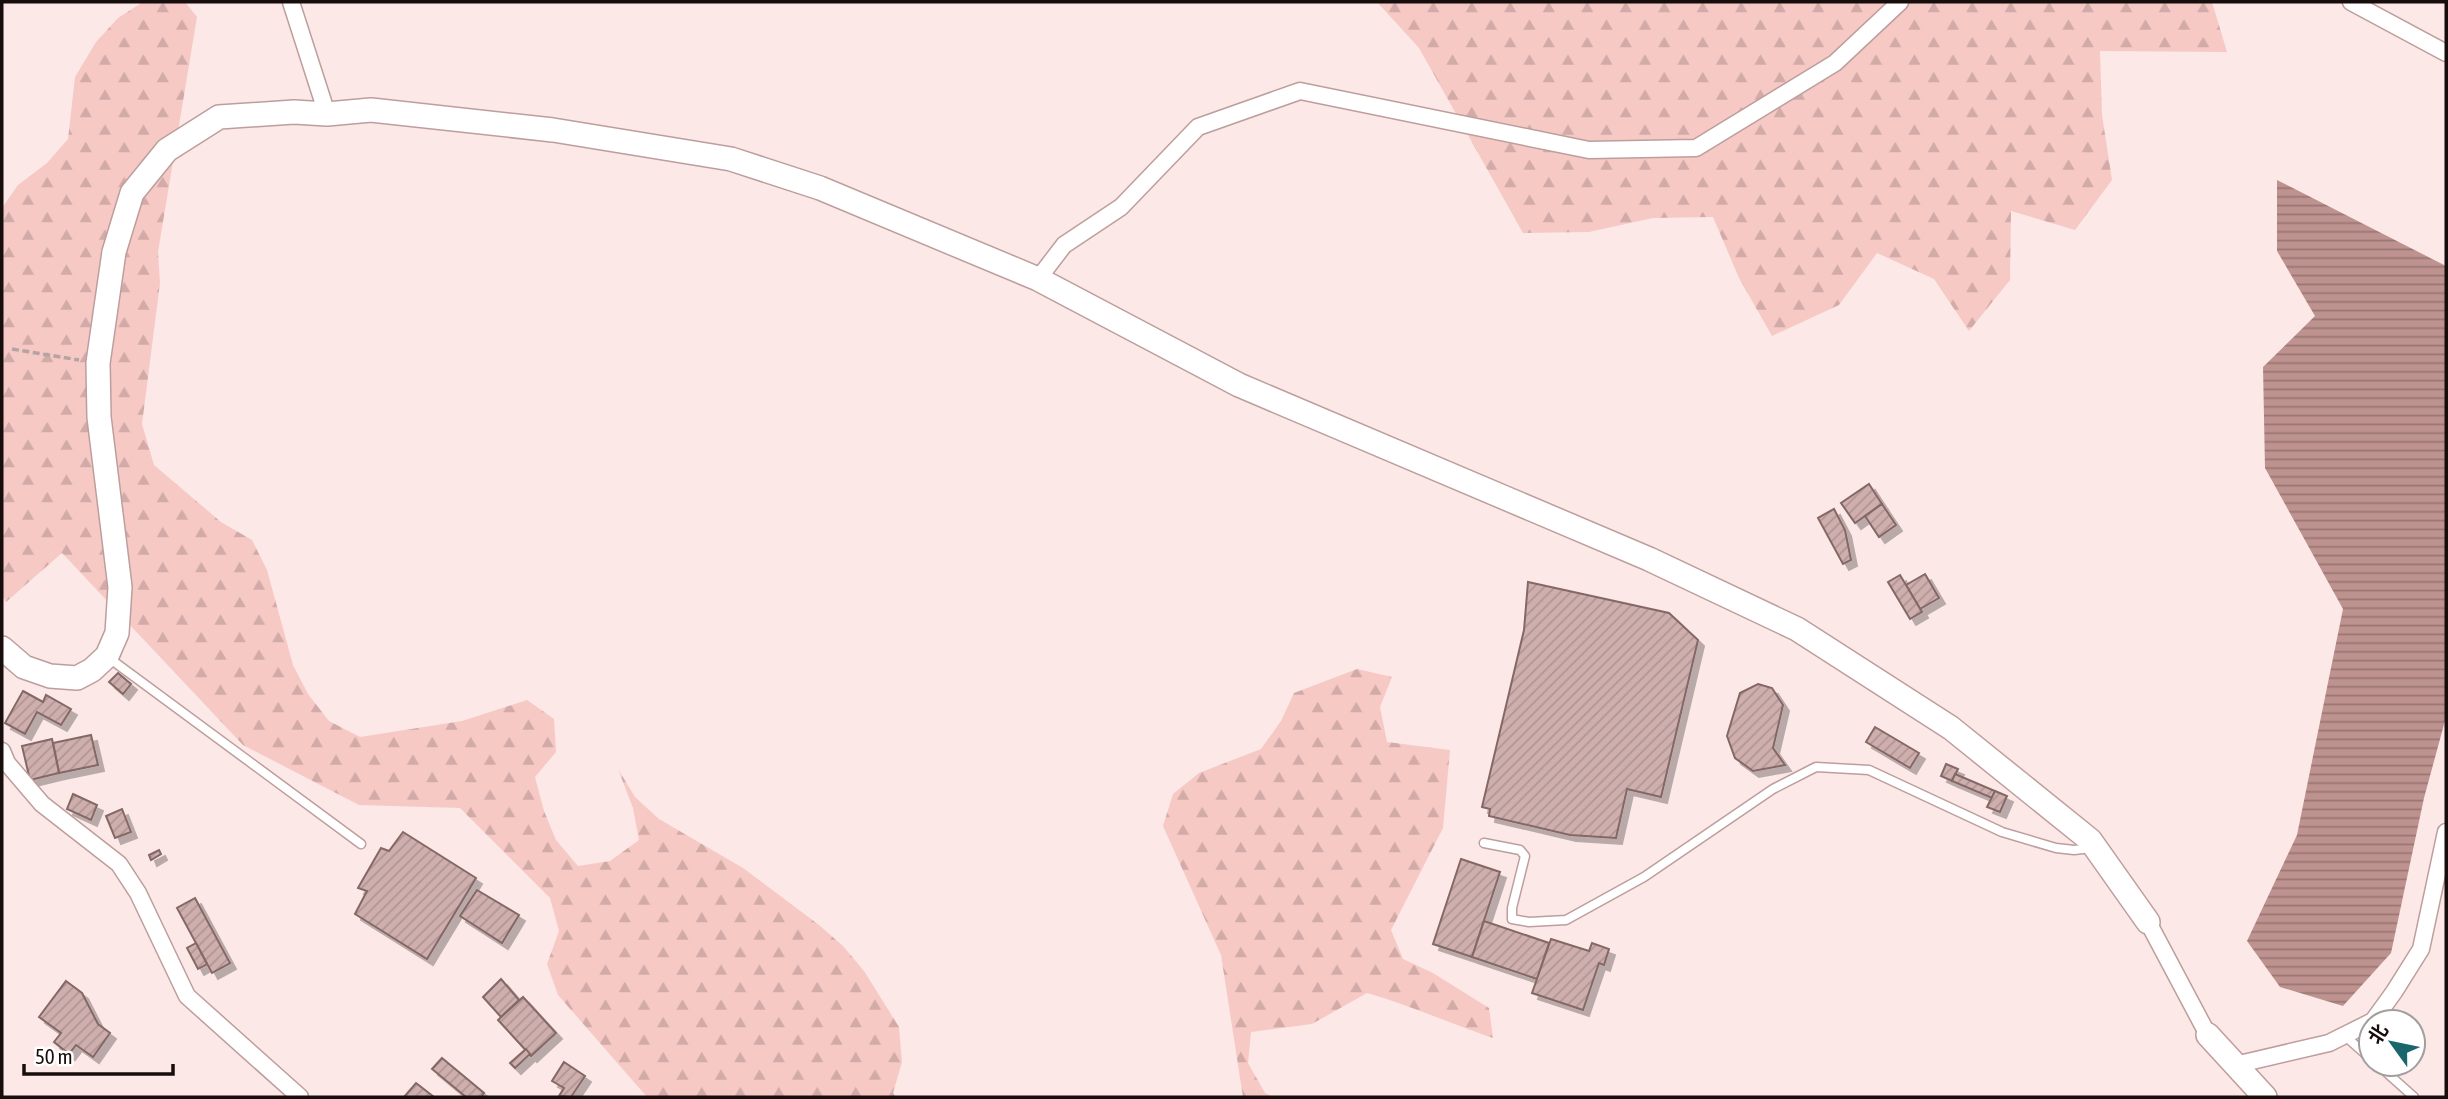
<svg xmlns="http://www.w3.org/2000/svg" width="2448" height="1099" font-family="'Asap Condensed','Noto Sans SC',sans-serif">
  <style>
    .forest { fill: url(#forest-firs) }
    .water { fill: url(#water-rules) }
    .building { fill: url(#building-hatch); stroke: #846866; stroke-width: 2; filter: url(#shadow) }
    .lines { fill: none; stroke-linecap: round; stroke-linejoin: round }
    .lane-casing { stroke: #bd9e9c; stroke-width: 11 }
    .street-casing { stroke: #bd9e9c; stroke-width: 19 }
    .secondary-casing { stroke: #bd9e9c; stroke-width: 26 }
    .path { stroke: #b5a4a3; stroke-width: 3.5; stroke-dasharray: 7 3.5; stroke-linecap: butt }
    .lane { stroke: #fff; stroke-width: 8 }
    .street { stroke: #fff; stroke-width: 16 }
    .secondary { stroke: #fff; stroke-width: 23 }
  </style>
  <defs>
    <pattern id="forest-firs" width="22" height="20" patternUnits="userSpaceOnUse" patternTransform="scale(1.75)"><rect width="22" height="20" fill="#f6c9c5"/><path d="M5 1l3.5 6h-7zM16 11l3.5 6h-7z" fill="#d2aba8"/></pattern>
    <pattern id="water-rules" width="6" height="5" patternUnits="userSpaceOnUse" patternTransform="scale(1.75)"><rect width="6" height="5" fill="#be928f"/><path d="M0 2.5h6" fill="none" stroke="#997673"/></pattern>
    <pattern id="building-hatch" width="6" height="6" patternUnits="userSpaceOnUse" patternTransform="scale(1.75)"><rect width="6" height="6" fill="#ceafad"/><path d="M-1 1l2-2M0 6l6-6M5 7l2-2" fill="none" stroke="#b09594"/></pattern>
    <filter id="shadow"><feDropShadow dx="6" dy="6" stdDeviation="0" flood-color="#0004"/></filter>
  </defs>
  <rect width="100%" height="100%" fill="#fce8e7"/>
  <!-- forest -->
  <g class="forest">
    <path d="M143 2H185L197 17 158 252 160 283 142 424 154 465 221 522 252 540 267 570 293 665 308 694 329 721 360 737 462 721 527 700 554 719 556 752 535 777 544 811 556 840 578 866 610 861 639 840 633 808 618 769 635 797 659 819 743 868 819 925 843 946 864 971 899 1027 902 1062 893 1093 896 1097H647L558 995 547 964 559 931 550 898 460 808 359 805 243 745 62 553 6 602 2 595V208L18 185 47 163 68 139 75 77 96 42 118 18Z"/>
    <path d="M1377 2H2212L2227 52 2100 51 2102 115 2112 180 2075 230 2011 211 2010 280 1969 331 1934 279 1877 253 1839 305 1772 336 1739 278 1713 217 1653 218 1589 232 1523 233 1419 48Z"/>
    <path d="M1357 669 1392 677 1380 707 1387 742 1450 750 1443 828 1391 930 1403 959 1433 973 1489 1008 1493 1038C1451 1024 1410 1005 1367 993L1312 1024 1251 1032 1248 1063 1265 1093 1273 1097H1243L1221 955 1163 826 1173 794 1199 773 1261 749 1281 721 1294 693Z"/>
  </g>
  <!-- water -->
  <path class="water" d="M2277 180 2446 266V717L2424 798 2391 953 2343 1006 2280 987 2247 941 2297 835 2343 609 2265 468 2263 367 2315 316 2277 251Z"/>
  <!-- building -->
  <g class="building">
    <path d="M1869 484 1882 504 1855 523 1841 503Z"/>
    <path d="M1882 504 1896 525 1879 537 1865 516Z"/>
    <path d="M1834 509 1845 530 1851 560 1843 564 1818 518Z"/>
    <path d="M1925 574 1939 598 1920 609 1906 585Z"/>
    <path d="M1900 575 1922 612 1910 619 1888 582Z"/>
    <path d="M1528 582 1669 613 1698 640 1661 797 1627 789 1616 838 1570 835 1489 816 1490 809 1482 807 1524 630Z"/>
    <path d="M118 673 131 684 123 694 109 682Z"/>
    <path d="M1758 684 1772 688 1783 705 1773 748 1785 765 1753 771 1735 758 1727 736 1740 693Z"/>
    <path d="M23 691 43 702 46 695 71 709 61 725 37 712 25 734 5 723Z"/>
    <path d="M1875 727 1919 753 1910 768 1866 742Z"/>
    <path d="M91 735 98 765 59 773 53 743Z"/>
    <path d="M52 739 59 773 30 780 22 746Z"/>
    <path d="M1946 764 1958 769 1952 781 1941 776Z"/>
    <path d="M1955 774 1995 791 1992 798 1952 781Z"/>
    <path d="M1995 791 2007 796 2000 812 1987 807Z"/>
    <path d="M73 794 97 805 91 820 67 809Z"/>
    <path d="M122 809 131 832 115 838 106 816Z"/>
    <path d="M403 832 476 878 427 959 355 914 367 891 358 888 381 848 389 851Z"/>
    <path d="M159 850 161 854 151 860 149 855Z"/>
    <path d="M1461 859 1500 872 1472 957 1433 944Z"/>
    <path d="M477 890 519 915 502 943 460 916Z"/>
    <path d="M195 898 230 963 212 973 177 908Z"/>
    <path d="M1484 921 1549 943 1537 979 1472 957Z"/>
    <path d="M1551 939 1589 951 1592 943 1609 949 1604 965 1599 963 1583 1010 1532 993Z"/>
    <path d="M196 943 207 964 198 969 187 948Z"/>
    <path d="M501 979 519 1000 501 1017 483 997Z"/>
    <path d="M66 981 82 993 98 1024 110 1033 93 1057 76 1045 69 1054 54 1042 61 1033 39 1017Z"/>
    <path d="M523 997 556 1033 531 1056 498 1020Z"/>
    <path d="M526 1049 530 1054 515 1068 510 1063Z"/>
    <path d="M442 1058 484 1093 481 1097H466L432 1069Z"/>
    <path d="M564 1062 585 1076 571 1097 559 1096 564 1088 552 1081Z"/>
    <path d="M416 1083 434 1097H404Z"/>
  </g>
  <g class="lines">
    <defs>
      <g id="lane">
        <path d="M109 658 361 844"/>
        <path d="M1484 843 1520 850 1525 856 1512 908V919L1529 922 1566 920 1644 877 1773 789 1816 767 1869 770 2002 832 2056 848 2074 850 2092 848"/>
        <path d="M2344 1035 2371 1059"/>
        <path d="M2377 1064 2414 1097"/>
      </g>
      <g id="street">
        <path d="M291 2 327 114"/>
        <path d="M2351 2 2446 53"/>
        <path d="M1038 279 1064 245 1121 207 1198 127 1300 91 1589 150 1696 148 1835 63 1900 2"/>
        <path d="M2 751 7 763 42 804 119 864 138 893 187 996 300 1097"/>
        <path d="M2148 922 2208 1035"/>
        <path d="M2235 1065 2329 1043 2373 1021 2394 992 2421 949 2446 832"/>
      </g>
      <g id="secondary">
        <path d="M2 648 24 667 50 676 77 678 92 670 107 656 117 633 120 587 99 417 98 363 114 252 132 193 167 150 219 117 294 112 327 114 371 110 553 130 731 159 820 188 1038 279 1239 385 1649 559 1797 629 1951 728 2090 840 2148 922"/>
        <path d="M2208 1035 2265 1097"/>
      </g>
    </defs>
    <!-- lane casing -->
    <use href="#lane" class="lane-casing"/>
    <!-- street casing -->
    <use href="#street" class="street-casing"/>
    <!-- secondary casing -->
    <use href="#secondary" class="secondary-casing"/>
    <!-- path -->
    <path class="path" d="M12 349 79 360"/>
    <!-- lane -->
    <use href="#lane" class="lane"/>
    <!-- street -->
    <use href="#street" class="street"/>
    <!-- secondary -->
    <use href="#secondary" class="secondary"/>
  </g>
  <!-- border -->
  <rect width="2448" height="1099" fill="none" stroke="#180d0d" stroke-width="7"/>
  <!-- north arrow -->
  <g transform="translate(2392 1043) rotate(303)"><circle r="33" fill="#ffffff" stroke="#a39e9e" stroke-width="2"/>
  <path d="M0-5L12 26L0 18L-12 26Z" fill="#19676d"/>
  <text y="-10" font-size="19" font-weight="bold" text-anchor="middle" fill="#180d0d">北</text>
  </g>
  <!-- scale -->
  <path d="M24 1064v10h149v-10" fill="none" stroke="#180d0d" stroke-width="3.5"/>
  <text x="35" y="1064" font-size="21" fill="#180d0d" stroke="#ffffff" stroke-width="5" paint-order="stroke">50 m</text>
</svg>
